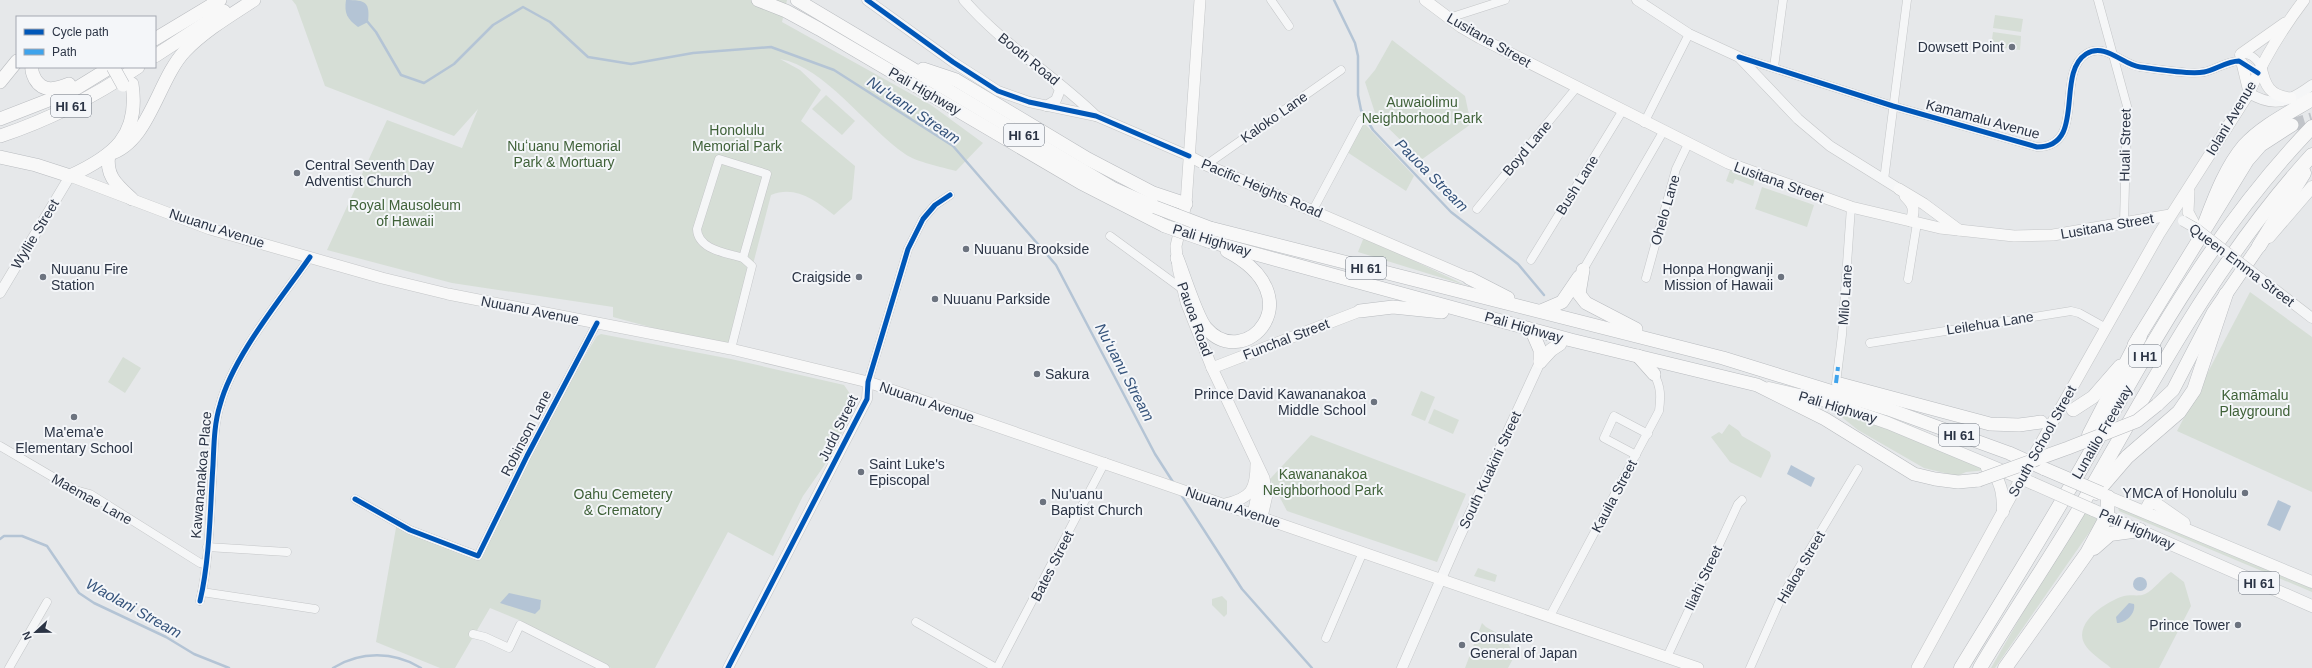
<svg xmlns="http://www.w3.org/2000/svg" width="2312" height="668" font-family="Helvetica,sans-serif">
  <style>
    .green { fill: #d6ded6 }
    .water { fill: #b4c4d5 }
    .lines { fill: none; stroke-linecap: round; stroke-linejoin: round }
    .stream { stroke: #b4c4d5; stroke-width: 2.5 }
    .trunk-tunnel { stroke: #c1c4c9; stroke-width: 13; stroke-dasharray: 13 6; stroke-linecap: butt }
    .minor-casing { stroke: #c4c6c8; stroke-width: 9 }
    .tertiary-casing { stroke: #c4c6c8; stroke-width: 11 }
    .secondary-casing { stroke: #c4c6c8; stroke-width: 12 }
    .primary-casing { stroke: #c2c5c8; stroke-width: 13 }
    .trunk-casing { stroke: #b8bbbf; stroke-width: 14 }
    .motorway-casing { stroke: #b8bbbf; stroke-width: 15 }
    .minor { stroke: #f5f6f7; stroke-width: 8 }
    .tertiary { stroke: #f5f6f7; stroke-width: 10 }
    .secondary { stroke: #f8f8f8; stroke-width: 11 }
    .primary { stroke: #f8f8f8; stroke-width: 12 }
    .trunk { stroke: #f8f8f8; stroke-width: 13 }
    .motorway { stroke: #f8f8f8; stroke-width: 14 }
    .tertiary-bridge-casing { stroke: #c4c6c8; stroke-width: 11; stroke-linecap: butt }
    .primary-bridge-casing { stroke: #c2c5c8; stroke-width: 13; stroke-linecap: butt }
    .trunk-bridge-casing { stroke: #b8bbbf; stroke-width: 14; stroke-linecap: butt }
    .tertiary-bridge { stroke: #f5f6f7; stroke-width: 10 }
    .primary-bridge { stroke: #f8f8f8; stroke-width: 12 }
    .trunk-bridge { stroke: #f8f8f8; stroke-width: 13 }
    .quiet { stroke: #3ea3ec; stroke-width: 4; stroke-dasharray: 8 4; stroke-linecap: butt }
    .cycleway-casing { stroke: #f4f6f9; stroke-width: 8 }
    .cycleway { stroke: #0057b8; stroke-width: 5 }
    .poi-dot { fill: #6c737f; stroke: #f4f6f9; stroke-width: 1.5 }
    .labels { text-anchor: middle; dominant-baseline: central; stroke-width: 4; stroke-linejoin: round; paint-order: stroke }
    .shield { fill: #f4f6f9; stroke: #676e7b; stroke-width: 1 }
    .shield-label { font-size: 13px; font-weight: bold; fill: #2b3445 }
    .street-label { font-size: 14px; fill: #2b3445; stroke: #f4f6f9 }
    .poi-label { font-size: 14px; fill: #2b3445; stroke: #f4f6f9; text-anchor: start }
    .park-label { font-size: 14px; fill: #3f6138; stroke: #f4f6f9 }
    .water-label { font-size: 15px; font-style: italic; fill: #34527a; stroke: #f4f6f9 }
  </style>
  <rect width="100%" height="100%" fill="#e6e8ea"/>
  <!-- green -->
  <g class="green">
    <path d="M292 0H787L782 22 931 105 983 143 956 171C942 167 916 162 905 154 867 128 825 67 780 59L800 70 821 90 801 121 855 166 852 199 834 215C815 200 795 185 771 195L731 349 613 317V307L452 283 327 250 387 120 462 148 478 109 454 136 325 86 296 5Z"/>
    <path d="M1995 15 2023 19 2021 32 1993 28Z"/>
    <path d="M1993 32 2021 36 2020 50 1991 46Z"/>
    <path d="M1392 40 1465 96 1471 124 1421 160 1376 116 1365 82 1375 70Z"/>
    <path d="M826 95 855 121 842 135 812 109Z"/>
    <path d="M1361 120 1414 176 1406 191 1344 150Z"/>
    <path d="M1730 170 1755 179 1753 186 1735 179 1733 184 1726 181Z"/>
    <path d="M1762 187 1814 205 1807 227 1755 209Z"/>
    <path d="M1364 237 1465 285 1358 252Z"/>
    <path d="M2250 292 2312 337V492L2177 431Z"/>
    <path d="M601 334 731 359 844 385 857 404 826 463 803 496 773 556 728 532 655 668H611L519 620 490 608 455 668H440L376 642 397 522 478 555 527 456 589 349 597 336Z"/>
    <path d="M123 357 141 368 125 393 108 382Z"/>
    <path d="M1421 391 1435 397 1425 421 1411 415Z"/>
    <path d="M1434 409 1459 420 1453 434 1428 423Z"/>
    <path d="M1833 410 1851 414 1987 470 1966 472 1957 476 1924 468 1858 430Z"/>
    <path d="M1729 424 1739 431 1742 436 1770 452 1771 456 1761 478 1730 462 1711 437 1719 432 1722 434Z"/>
    <path d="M1311 435 1466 494 1437 562 1287 511 1270 479Z"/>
    <path d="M2117 502 2312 587V592L2119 511Z"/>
    <path d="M2087 509 2100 517 1995 668H1991L2033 595Z"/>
    <path d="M1478 568 1497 575 1495 582 1474 576Z"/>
    <path d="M2171 572 2184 582 2191 606 2159 668H2111C2103 661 2088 652 2084 643 2074 622 2107 601 2124 596 2131 594 2138 597 2145 594 2154 590 2162 578 2171 572Z"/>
    <path d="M1222 596 1227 601V614L1224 617 1212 605V599Z"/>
    <path d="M1482 623 1486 627 1504 637 1515 655 1508 668H1465Z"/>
  </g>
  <!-- water -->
  <g class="water">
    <path d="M346 0C366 0 370 2 368 22L358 27C347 19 344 13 346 0Z"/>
    <path d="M1791 465 1815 478 1811 487 1787 474Z"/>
    <path d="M2278 500 2291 506 2280 531 2267 525Z"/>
    <circle cx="2140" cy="584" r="7"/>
    <path d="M509 593 541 600 540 609 535 614 500 603Z"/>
    <path d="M2129 603 2134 604C2136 613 2126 623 2117 623L2116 617Z"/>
  </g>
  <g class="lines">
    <!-- stream -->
    <g class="stream">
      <path d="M1334 0 1355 43 1358 56V95L1361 110 1373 130 1451 212 1518 264 1544 295"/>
      <path d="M366 20 376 32 401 75 424 83 454 64 493 25 523 7 550 22 588 57 631 64 693 53 771 47 834 70 953 146 1056 265 1155 454 1173 482"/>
      <path d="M1180 493 1242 589 1312 668"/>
      <path d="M0 539 4 536H22L47 546 79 593 94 603 166 637 194 654 229 668"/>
      <path d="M333 668C360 651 394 651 421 668"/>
    </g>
    <!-- trunk-tunnel -->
    <path class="trunk-tunnel" d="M2292 125 2312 119"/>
    <defs>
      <g id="minor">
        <path d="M1271 0 1289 26"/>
        <path d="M2098 0 2127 106 2124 222"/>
        <path d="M1449 18 1505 0"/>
        <path d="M2239 55C2249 51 2257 59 2261 67"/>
        <path d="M1739 57 1893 106 2037 147C2087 147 2055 74 2086 54 2105 42 2123 65 2140 67 2156 69 2189 75 2204 72 2215 70 2227 61 2239 61L2258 73"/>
        <path d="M1774 67 1783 0"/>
        <path d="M1644 123 1689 34"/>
        <path d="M719 159 767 174 743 258C727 253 698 250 697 229Z"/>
        <path d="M1206 165 1341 70"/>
        <path d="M1884 180 1907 0"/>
        <path d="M1477 209 1577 87"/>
        <path d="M1313 210 1361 120"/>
        <path d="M1110 236 1181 288"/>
        <path d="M1531 260 1623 110"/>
        <path d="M1583 270 1663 132"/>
        <path d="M1646 278 1676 169 1688 144"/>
        <path d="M1908 279 1917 223"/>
        <path d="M1870 343 2071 311 2079 313 2106 328"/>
        <path d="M731 349 752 266 743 258"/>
        <path d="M868 382 908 249 923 219 935 205 950 195"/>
        <path d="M1836 383 1842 335 1851 207"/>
        <path d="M0 446 75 490 90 494 200 563 205 564"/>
        <path d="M1636 455 1604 438 1614 416 1648 434"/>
        <path d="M355 499 410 530 478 556 527 456 597 323"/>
        <path d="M207 547 287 552"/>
        <path d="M202 592 315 609"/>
        <path d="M200 601C210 558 210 510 213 465 214 445 214 424 220 405 233 356 281 299 310 257"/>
        <path d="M1550 616 1659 411C1661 396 1661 387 1654 374"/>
        <path d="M916 622 996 668"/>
        <path d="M473 634 485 637 509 648 520 625 605 668"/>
        <path d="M1326 638 1363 552"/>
        <path d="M1667 657 1738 504 1742 500"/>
        <path d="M9 668 47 602"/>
        <path d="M997 668 1105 462"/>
        <path d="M1750 668 1781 598 1858 469"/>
      </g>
      <g id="tertiary">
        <path d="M867 0 953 62 998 91 1029 102 1096 116 1189 156"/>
        <path d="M964 0C1003 45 1054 75 1096 116"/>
        <path d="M1637 0 1689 34 1739 57 1798 119 1830 146 1899 189"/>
        <path d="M2249 93C2275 109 2290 101 2312 85"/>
        <path d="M1046 106 1056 100 1060 90 1054 81"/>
        <path d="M2260 278 2312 318"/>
        <path d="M0 293 70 176"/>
        <path d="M728 668 867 399 868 382"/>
        <path d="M1402 668 1458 540 1540 362"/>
      </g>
      <g id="secondary">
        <path d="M1200 0 1186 204 1176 246 1178 268 1186 302 1212 368 1264 478 1267 495 1262 517"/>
        <path d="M1425 0 1461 27 1480 38 1728 163 1851 207 1940 228 2014 236 2053 235 2170 215"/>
        <path d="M2241 54 2285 23"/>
        <path d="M2242 63 2249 92"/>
        <path d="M2261 67C2265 86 2270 96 2291 98"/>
        <path d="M1189 156 1206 165 1469 278"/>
        <path d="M70 176 210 229 382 278 448 294 731 349 868 382 1698 668"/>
        <path d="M1899 189 1924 204 1959 230"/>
        <path d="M2189 191 2188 212 2197 229"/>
        <path d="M1905 196C1914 205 1915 209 1911 221"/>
        <path d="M1212 368 1360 311"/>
        <path d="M1225 504C1251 498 1256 490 1256 464"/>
        <path d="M1253 514 1260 481"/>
        <path d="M1917 668 2021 478 2159 234 2249 93C2263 60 2282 29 2304 0"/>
      </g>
      <g id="primary">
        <path d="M2269 237 2312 187"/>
        <path d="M1769 388 1825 401 1888 423 2032 483"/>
        <path d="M1987 468C2002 478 2003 496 2003 512"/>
        <path d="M2108 497 2312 582"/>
        <path d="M2093 510 2312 606"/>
        <path d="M2145 511 2151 500 2184 523"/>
      </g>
      <g id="trunk">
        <path d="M758 0 786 11 819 29 1081 183 1165 226"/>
        <path d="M797 0 1114 189 1155 207"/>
        <path d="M155 39 220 0"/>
        <path d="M155 56 224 11"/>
        <path d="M32 67C31 71 33 75 35 79 43 93 57 89 69 84"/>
        <path d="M923 69 956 80 1088 159 1153 193 1186 204"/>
        <path d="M0 82 17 61"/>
        <path d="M0 119 72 91 111 67"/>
        <path d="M0 136C49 120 95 96 138 67"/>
        <path d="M109 154C149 143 158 79 185 51 204 31 231 15 254 0"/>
        <path d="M109 154C105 176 117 185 132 199"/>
        <path d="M0 157 36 165 70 176C113 156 140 136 132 84"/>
        <path d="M1210 228 1723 358 1888 409 2009 453 2045 469"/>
        <path d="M1208 241 1571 340 1757 385 1825 419 1914 474 1935 479 1958 482 1979 480"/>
        <path d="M1177 258C1183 273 1197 318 1206 328 1245 373 1315 297 1227 251"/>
        <path d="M1583 270 1579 294 1586 303 1636 329"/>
        <path d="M1469 278 1508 298"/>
        <path d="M1360 311 1393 307 1442 312"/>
        <path d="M1541 311 1562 302 1579 277"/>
        <path d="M1534 336 1540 350V362"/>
        <path d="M2134 345 2247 161 2261 145 2292 125"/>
        <path d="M1638 356 1654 374"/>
        <path d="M1540 362 1551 350 1560 344"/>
        <path d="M1840 384 1990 424 2019 425 2041 422"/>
        <path d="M2157 405 2173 390 2213 313 2259 246"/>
        <path d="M2073 410 2093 397 2120 366"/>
      </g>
      <g id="motorway">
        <path d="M2200 236C2212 206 2223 171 2244 146 2262 126 2289 113 2312 99"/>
        <path d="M2259 246 2304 173"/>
        <path d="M2089 435 2140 336"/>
        <path d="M2096 493 2127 457 2179 412 2194 390 2226 294"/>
        <path d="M2094 548 2110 534 2140 530"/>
        <path d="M1961 668C2002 601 2043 535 2082 467 2151 345 2213 230 2312 127"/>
        <path d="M1980 668C2013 612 2051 558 2084 501 2153 381 2218 258 2312 155"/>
        <path d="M2005 668 2087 553 2107 516 2108 497"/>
      </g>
    </defs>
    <!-- minor casing -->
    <use href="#minor" class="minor-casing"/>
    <!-- tertiary casing -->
    <use href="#tertiary" class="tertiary-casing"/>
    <!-- secondary casing -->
    <use href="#secondary" class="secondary-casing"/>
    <!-- primary casing -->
    <use href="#primary" class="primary-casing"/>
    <!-- trunk casing -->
    <use href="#trunk" class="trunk-casing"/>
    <!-- motorway casing -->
    <use href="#motorway" class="motorway-casing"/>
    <!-- minor -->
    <use href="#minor" class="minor"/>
    <!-- tertiary -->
    <use href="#tertiary" class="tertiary"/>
    <!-- secondary -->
    <use href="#secondary" class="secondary"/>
    <!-- primary -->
    <use href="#primary" class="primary"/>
    <!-- trunk -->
    <use href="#trunk" class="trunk"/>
    <!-- motorway -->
    <use href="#motorway" class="motorway"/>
    <defs>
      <path id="tertiary-bridge" d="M2183 221 2197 229 2260 278"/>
      <path id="primary-bridge" d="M2032 483 2093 510"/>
      <g id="trunk-bridge">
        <path d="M113 67 123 85"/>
        <path d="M1155 207 1210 228"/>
        <path d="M1165 226 1208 241"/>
        <path d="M2045 469 2101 493"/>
        <path d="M1979 480 2068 448 2137 421 2157 405"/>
      </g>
    </defs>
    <!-- tertiary-bridge casing -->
    <use href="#tertiary-bridge" class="tertiary-bridge-casing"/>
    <!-- primary-bridge casing -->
    <use href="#primary-bridge" class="primary-bridge-casing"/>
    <!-- trunk-bridge casing -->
    <use href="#trunk-bridge" class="trunk-bridge-casing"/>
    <!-- tertiary-bridge -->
    <use href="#tertiary-bridge" class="tertiary-bridge"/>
    <!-- primary-bridge -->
    <use href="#primary-bridge" class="primary-bridge"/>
    <!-- trunk-bridge -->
    <use href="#trunk-bridge" class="trunk-bridge"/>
    <!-- quiet -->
    <path class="quiet" d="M1836 383 1838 367"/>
    <defs>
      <g id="cycleway">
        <path d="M867 0 953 62 998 91 1029 102 1096 116 1189 156"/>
        <path d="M1739 57 1893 106 2037 147C2087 147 2055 74 2086 54 2105 42 2123 65 2140 67 2156 69 2189 75 2204 72 2215 70 2227 61 2239 61L2258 73"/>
        <path d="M355 499 410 530 478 556 527 456 597 323"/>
        <path d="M200 601C210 558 210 510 213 465 214 445 214 424 220 405 233 356 281 299 310 257"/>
        <path d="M728 668 867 399 868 382 908 249 923 219 935 205 950 195"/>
      </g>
    </defs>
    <!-- cycleway casing -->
    <use href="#cycleway" class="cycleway-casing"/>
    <!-- cycleway -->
    <use href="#cycleway" class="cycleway"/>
  </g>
  <!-- markers -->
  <g class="poi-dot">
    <circle cx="2012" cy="47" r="4"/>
    <circle cx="297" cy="173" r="4"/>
    <circle cx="966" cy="249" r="4"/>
    <circle cx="43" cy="277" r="4"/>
    <circle cx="859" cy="277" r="4"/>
    <circle cx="1781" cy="277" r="4"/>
    <circle cx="935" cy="299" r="4"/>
    <circle cx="1037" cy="374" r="4"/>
    <circle cx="1374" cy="402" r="4"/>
    <circle cx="74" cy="417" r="4"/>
    <circle cx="861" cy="472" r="4"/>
    <circle cx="2245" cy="493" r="4"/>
    <circle cx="1043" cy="502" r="4"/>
    <circle cx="2238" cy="625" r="4"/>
    <circle cx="1462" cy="645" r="4"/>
  </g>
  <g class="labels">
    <!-- shield labels -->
    <g class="shield">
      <rect x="51" y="95" width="40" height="22" rx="3"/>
      <rect x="1004" y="124" width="40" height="22" rx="3"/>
      <rect x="1346" y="257" width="40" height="22" rx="3"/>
      <rect x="2129" y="345" width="32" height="22" rx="3"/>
      <rect x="1939" y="424" width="40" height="22" rx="3"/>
      <rect x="2239" y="572" width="40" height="22" rx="3"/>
    </g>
    <g class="shield-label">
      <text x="71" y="106">HI 61</text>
      <text x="1024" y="135">HI 61</text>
      <text x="1366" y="268">HI 61</text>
      <text x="2145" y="356">I H1</text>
      <text x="1959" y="435">HI 61</text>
      <text x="2259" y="583">HI 61</text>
    </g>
    <!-- street labels -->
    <g class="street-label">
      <text transform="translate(1489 40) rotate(30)">Lusitana Street</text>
      <text transform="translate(1029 59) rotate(39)">Booth Road</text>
      <text transform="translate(925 91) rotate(30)">Pali Highway</text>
      <text transform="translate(1274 117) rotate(-35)">Kaloko Lane</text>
      <text transform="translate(2231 118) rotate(-59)">Iolani Avenue</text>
      <text transform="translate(1983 119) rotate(15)">Kamamalu Avenue</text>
      <text transform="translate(2125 145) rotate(-89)">Huali Street</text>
      <text transform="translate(1527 148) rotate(-50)">Boyd Lane</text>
      <text transform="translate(1779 182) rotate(20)">Lusitana Street</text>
      <text transform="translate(1577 185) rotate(-58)">Bush Lane</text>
      <text transform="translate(1262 188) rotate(23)">Pacific Heights Road</text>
      <text transform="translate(1665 210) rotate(-74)">Ohelo Lane</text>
      <text transform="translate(2107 226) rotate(-10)">Lusitana Street</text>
      <text transform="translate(217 228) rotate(18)">Nuuanu Avenue</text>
      <text transform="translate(35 234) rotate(-59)">Wyllie Street</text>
      <text transform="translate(1212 240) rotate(17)">Pali Highway</text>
      <text transform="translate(2242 265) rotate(37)">Queen Emma Street</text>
      <text transform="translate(1845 295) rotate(-86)">Milo Lane</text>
      <text transform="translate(530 310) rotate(11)">Nuuanu Avenue</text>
      <text transform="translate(1195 319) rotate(70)">Pauoa Road</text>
      <text transform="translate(1990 323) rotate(-9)">Leilehua Lane</text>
      <text transform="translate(1524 327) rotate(16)">Pali Highway</text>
      <text transform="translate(1286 339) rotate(-21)">Funchal Street</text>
      <text transform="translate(927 402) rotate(19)">Nuuanu Avenue</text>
      <text transform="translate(1838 407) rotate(17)">Pali Highway</text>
      <text transform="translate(838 428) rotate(-64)">Judd Street</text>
      <text transform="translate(2102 432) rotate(-60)">Lunalilo Freeway</text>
      <text transform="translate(526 433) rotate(-63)">Robinson Lane</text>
      <text transform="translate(2042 441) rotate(-61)">South School Street</text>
      <text transform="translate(1490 470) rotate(-65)">South Kuakini Street</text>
      <text transform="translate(201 475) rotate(-85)">Kawananakoa Place</text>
      <text transform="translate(1614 496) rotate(-62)">Kauila Street</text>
      <text transform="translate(92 499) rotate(29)">Maemae Lane</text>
      <text transform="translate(1233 507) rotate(19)">Nuuanu Avenue</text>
      <text transform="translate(2137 529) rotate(24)">Pali Highway</text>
      <text transform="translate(1052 566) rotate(-63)">Bates Street</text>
      <text transform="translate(1801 567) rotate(-60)">Hialoa Street</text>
      <text transform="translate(1703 578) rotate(-65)">Iliahi Street</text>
    </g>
    <!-- poi labels -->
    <g class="poi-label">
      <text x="2004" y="47" text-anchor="end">Dowsett Point</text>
      <text x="305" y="165">Central Seventh Day<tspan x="305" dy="16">Adventist Church</tspan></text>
      <text x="974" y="249">Nuuanu Brookside</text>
      <text x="51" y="269">Nuuanu Fire<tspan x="51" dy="16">Station</tspan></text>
      <text x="1773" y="269" text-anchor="end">Honpa Hongwanji<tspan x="1773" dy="16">Mission of Hawaii</tspan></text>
      <text x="851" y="277" text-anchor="end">Craigside</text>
      <text x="943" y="299">Nuuanu Parkside</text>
      <text x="1045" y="374">Sakura</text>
      <text x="1366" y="394" text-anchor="end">Prince David Kawananakoa<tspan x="1366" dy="16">Middle School</tspan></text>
      <text x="74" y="432" text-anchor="middle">Ma'ema'e<tspan x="74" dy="16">Elementary School</tspan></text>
      <text x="869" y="464">Saint Luke's<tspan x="869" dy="16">Episcopal</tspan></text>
      <text x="2237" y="493" text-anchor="end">YMCA of Honolulu</text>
      <text x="1051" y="494">Nu'uanu<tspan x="1051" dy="16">Baptist Church</tspan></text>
      <text x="2230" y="625" text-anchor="end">Prince Tower</text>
      <text x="1470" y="637">Consulate<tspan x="1470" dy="16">General of Japan</tspan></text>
    </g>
    <!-- park labels -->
    <g class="park-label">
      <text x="1422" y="102">Auwaiolimu<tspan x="1422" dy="16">Neighborhood Park</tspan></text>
      <text x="737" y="130">Honolulu<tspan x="737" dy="16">Memorial Park</tspan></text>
      <text x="564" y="146">Nuʻuanu Memorial<tspan x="564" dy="16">Park &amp; Mortuary</tspan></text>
      <text x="405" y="205">Royal Mausoleum<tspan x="405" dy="16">of Hawaii</tspan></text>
      <text x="2255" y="395">Kamāmalu<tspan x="2255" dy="16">Playground</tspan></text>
      <text x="1323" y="474">Kawananakoa<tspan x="1323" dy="16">Neighborhood Park</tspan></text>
      <text x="623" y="494">Oahu Cemetery<tspan x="623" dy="16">&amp; Crematory</tspan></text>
    </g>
    <!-- water labels -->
    <g class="water-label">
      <text transform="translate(914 110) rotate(34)">Nuʻuanu Stream</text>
      <text transform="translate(1432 175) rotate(45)">Pauoa Stream</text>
      <text transform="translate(1125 372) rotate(62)">Nuʻuanu Stream</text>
      <text transform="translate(134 608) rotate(29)">Waolani Stream</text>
    </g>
  </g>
  <!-- legend -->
  <rect x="16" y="16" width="140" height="52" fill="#f4f6f9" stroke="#a4a8b1"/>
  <rect x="24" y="29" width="20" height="6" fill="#0057b8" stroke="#a4a8b1"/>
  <text x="52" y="36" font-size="12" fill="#2b3445">Cycle path</text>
  <rect x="24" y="49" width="20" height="6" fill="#3ea3ec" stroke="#a4a8b1"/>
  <text x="52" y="56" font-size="12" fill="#2b3445">Path</text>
  <!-- north arrow -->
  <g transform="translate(36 632) rotate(248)" stroke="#f4f6f9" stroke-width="3" paint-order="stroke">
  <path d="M0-3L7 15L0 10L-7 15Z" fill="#2b3445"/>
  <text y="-6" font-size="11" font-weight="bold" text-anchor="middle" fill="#2b3445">N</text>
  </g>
</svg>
